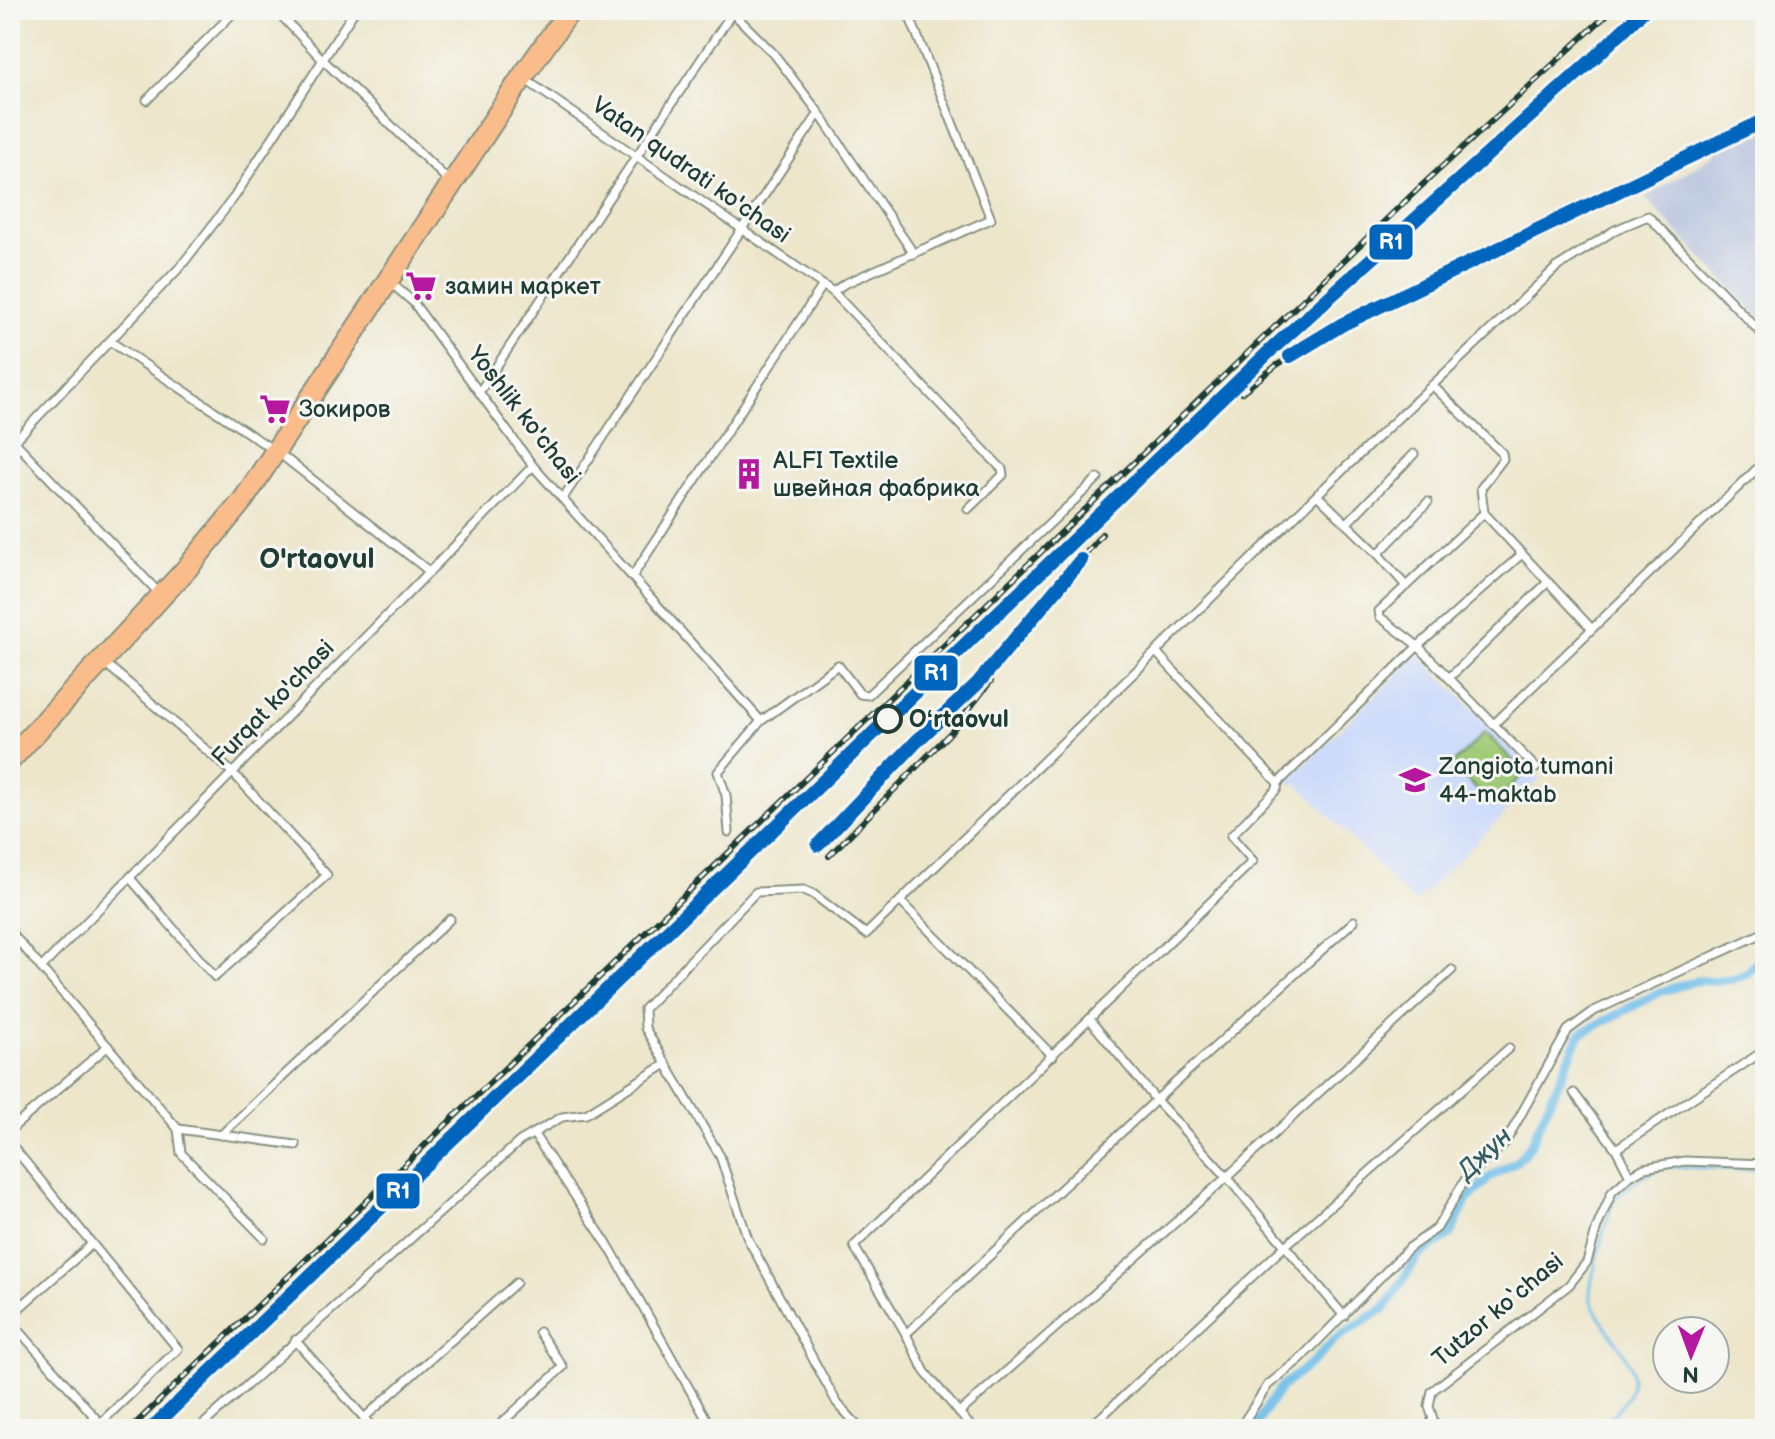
<svg xmlns="http://www.w3.org/2000/svg" width="1775" height="1439" font-family="'Balsamiq Sans',sans-serif">
  <style>
    .built { fill: #cddbfa }
    .industrial { fill: #b9c5de }
    .grass { fill: #a1cb78; stroke: #608456; stroke-width: 2 }
    .lines { fill: none; stroke-linecap: round; stroke-linejoin: round }
    .stream { stroke: #6ebee9; stroke-width: 3 }
    .canal { stroke: #6ebee9; stroke-width: 9 }
    .street-casing { stroke: #869280; stroke-width: 11 }
    .primary-casing { stroke: #869280; stroke-width: 15 }
    .street { stroke: #fff; stroke-width: 7 }
    .primary { stroke: #fabc8b; stroke-width: 11 }
    .rail-casing { stroke: #1f3d34; stroke-width: 6 }
    .rail { stroke: #f6f6f2; stroke-width: 3; stroke-dasharray: 9; stroke-linecap: butt }
    .rail-1-casing { stroke: #f6f6f2; stroke-width: 20 }
    .rail-1 { stroke: #0065bd; stroke-width: 14 }
    .stop-dot { fill: #f6f6f2; stroke: #1f3d34; stroke-width: 4 }
    .labels { text-anchor: middle; dominant-baseline: central; stroke-width: 6; stroke-linejoin: round; paint-order: stroke }
    .street-label { font-size: 24px; fill: #1f3d34; stroke: #f6f6f2 }
    .poi-label { font-size: 24px; fill: #1f3d34; stroke: #f6f6f2; text-anchor: start }
    .stop-label { font-size: 24px; font-weight: bold; fill: #1f3d34; stroke: #f6f6f2; text-anchor: start }
    .water-label { font-size: 26px; font-style: italic; fill: #335d61; stroke: #f6f6f2 }
    .quarter-label { font-size: 28px; font-weight: bold; fill: #1f3d34; stroke: #f6f6f2 }
    .line-badge { stroke: #f6f6f2; stroke-width: 3 }
    .badge-label { font-size: 22px; text-anchor: middle; font-weight: bold; fill: #fff }
  </style>
  <rect width="100%" height="100%" fill="#f6f6f2"/>
  <filter id="ink" filterUnits="userSpaceOnUse"><feTurbulence type="fractalNoise" baseFrequency=".0125" numOctaves="2"/><feDisplacementMap in="SourceGraphic" scale="16" xChannelSelector="R" yChannelSelector="G"/><feConvolveMatrix kernelMatrix="1 2 1 2 8 2 1 2 1" color-interpolation-filters="sRGB"/></filter>
  <filter id="wash" filterUnits="userSpaceOnUse"><feTurbulence type="fractalNoise" baseFrequency=".006" numOctaves="4" result="noise"/><feDisplacementMap in="SourceGraphic" scale="32" xChannelSelector="R" yChannelSelector="G"/><feGaussianBlur stdDeviation="1.8" result="paint"/><feColorMatrix in="noise" values="0 0 0 0 0 0 0 0 0 0 0 0 0 0 0 0 0 1.4 0 .05"/><feComposite in="paint" operator="in"/></filter>
  <g filter="url(#wash)">
    <rect width="100%" height="100%" fill="#ede6cb"/>
    <!-- built -->
    <path class="built" d="M1418 654 1541 778 1415 903 1297 783 1292 786 1288 781Z"/>
    <!-- industrial -->
    <path class="industrial" d="M1765 126V324L1645 198 1715 154 1714 149Z"/>
    <!-- grass -->
    <path class="grass" d="M1485 732 1525 773 1492 805 1452 765Z"/>
    <g class="lines">
      <!-- stream -->
      <g class="stream">
        <path d="M1672 1167 1765 1170"/>
        <path d="M1593 1429C1611 1418 1633 1401 1632 1377 1632 1359 1612 1337 1603 1323 1598 1314 1591 1305 1590 1295 1589 1284 1609 1208 1615 1200 1625 1187 1646 1174 1661 1168"/>
      </g>
      <!-- canal -->
      <path class="canal" d="M1253 1429 1280 1388 1313 1362 1335 1339 1385 1308 1418 1256 1450 1235 1467 1200 1489 1178 1517 1161 1530 1146 1580 1034 1660 992 1696 981 1731 980 1746 974 1765 955"/>
    </g>
  </g>
  <g filter="url(#ink)">
    <g class="lines">
      <defs>
        <g id="street">
          <path d="M276 10 321 58 449 181"/>
          <path d="M732 12 774 54 819 113 914 254"/>
          <path d="M526 80 833 292 1002 469 1003 475 968 509"/>
          <path d="M147 100 236 10"/>
          <path d="M390 282 413 302 533 466 761 721"/>
          <path d="M833 292 844 284 991 219 907 10"/>
          <path d="M111 342 272 449"/>
          <path d="M480 391 734 10"/>
          <path d="M14 441 158 592"/>
          <path d="M10 446 181 266 235 196 355 10"/>
          <path d="M280 454 430 572"/>
          <path d="M1317 495 1378 554 1406 586 1379 611 1380 617 1418 646 1536 768"/>
          <path d="M563 498 819 113"/>
          <path d="M1484 513 1591 628"/>
          <path d="M1347 523 1414 454"/>
          <path d="M1378 554 1428 502"/>
          <path d="M632 577 823 285"/>
          <path d="M1406 586 1484 513 1481 488 1503 459 1502 453 1432 385"/>
          <path d="M1156 652 1278 783"/>
          <path d="M105 663 233 773 327 875 215 977 130 878"/>
          <path d="M1449 678 1547 583"/>
          <path d="M1494 724 1765 461"/>
          <path d="M729 832 726 795 718 772 761 721 838 665 860 694 868 695 1098 478"/>
          <path d="M900 901 1053 1056"/>
          <path d="M10 931 178 1129"/>
          <path d="M41 968 533 466"/>
          <path d="M1090 1020 1156 1100 1227 1177 1344 1316"/>
          <path d="M1574 1093 1616 1149"/>
          <path d="M178 1129 181 1153 264 1238"/>
          <path d="M178 1129 296 1145"/>
          <path d="M10 1130 108 1046"/>
          <path d="M533 1133 611 1250 712 1429"/>
          <path d="M221 1135 450 919"/>
          <path d="M10 1143 178 1349 94 1429"/>
          <path d="M1630 1176 1616 1149 1765 1050"/>
          <path d="M10 1316 92 1244"/>
          <path d="M10 1320 100 1423"/>
          <path d="M906 1334 1156 1100 1354 921"/>
          <path d="M295 1340 374 1429"/>
          <path d="M959 1413 1227 1177 1452 970"/>
          <path d="M364 1418 516 1283"/>
          <path d="M198 1429 520 1141 562 1117 586 1114 666 1064"/>
          <path d="M495 1429 563 1367 539 1332"/>
          <path d="M861 1429 837 1403 748 1239 720 1156 645 1028 644 1009 756 892 804 890 813 894 866 934 1323 489 1557 267 1615 230 1648 216 1765 337"/>
          <path d="M973 1429 925 1372 906 1334 854 1246 1253 861 1231 836 1277 789 1278 783 1418 646 1522 554"/>
          <path d="M1088 1429 1284 1247 1509 1048"/>
          <path d="M1239 1429 1268 1385 1300 1359 1409 1248 1437 1228 1465 1180 1505 1143 1568 1030 1594 1011 1765 932"/>
          <path d="M1427 1429 1433 1419 1429 1406 1432 1391 1569 1285 1587 1262 1597 1227 1612 1192 1630 1176 1644 1168 1685 1161 1765 1164"/>
        </g>
        <g id="primary">
          <path d="M10 752 182 567 240 497 518 75 564 10"/>
          <path d="M10 767 190 572 247 502 526 80 576 10"/>
        </g>
      </defs>
      <!-- street casing -->
      <use href="#street" class="street-casing"/>
      <!-- primary casing -->
      <use href="#primary" class="primary-casing"/>
      <!-- street -->
      <use href="#street" class="street"/>
      <!-- primary -->
      <use href="#primary" class="primary"/>
      <defs>
        <g id="rail">
          <path d="M1241 393 1277 365 1343 324 1765 120"/>
          <path d="M818 845 917 741 978 683 1102 534"/>
          <path d="M829 856 952 731 991 681"/>
          <path d="M130 1429 1418 189 1612 10"/>
          <path d="M151 1429 1274 347 1590 62 1644 10"/>
        </g>
      </defs>
      <!-- rail casing -->
      <use href="#rail" class="rail-casing"/>
      <!-- rail -->
      <use href="#rail" class="rail"/>
      <defs>
        <g id="rail-1">
          <path d="M1290 356 1343 324 1765 120"/>
          <path d="M818 845 917 741 978 683 1081 560"/>
          <path d="M151 1429 1274 347 1590 62 1644 10"/>
        </g>
      </defs>
      <!-- rail-1 casing -->
      <use href="#rail-1" class="rail-1-casing"/>
      <!-- rail-1 -->
      <use href="#rail-1" class="rail-1"/>
    </g>
  </g>
  <!-- icons -->
  <defs>
    <symbol id="supermarket-bare" viewBox="-9 -9 18 18"><path d="M-6-5.5h2.5l.6 2H6L4.5 2H-2.5L-4.4-4H-6ZM-1.5 3.2a1.3 1.3 0 1 0 .1 0ZM3 3.2a1.3 1.3 0 1 0 .1 0Z" fill="#b5179e" stroke="#f6f6f2" stroke-width="2.5" paint-order="stroke"/></symbol>
    <symbol id="building-bare" viewBox="-9 -9 18 18"><path d="M-4-6H4V6H1V3H-1V6H-4ZM-2.5-4.3h1.7v1.8h-1.7ZM.8-4.3h1.7v1.8H.8ZM-2.5-1h1.7V.8h-1.7ZM.8-1h1.7V.8H.8Z" fill="#b5179e" stroke="#f6f6f2" stroke-width="2.5" paint-order="stroke"/></symbol>
    <symbol id="school-bare" viewBox="-9 -9 18 18"><path d="M0-5L7-2L0 1L-7-2ZM-4 1L0 2.5L4 1V4Q0 6-4 4Z" fill="#b5179e" stroke="#f6f6f2" stroke-width="2.5" paint-order="stroke"/></symbol>
  </defs>
  <g fill-rule="evenodd">
    <use href="#supermarket-bare" x="399" y="264" width="44" height="44"/>
    <use href="#supermarket-bare" x="253" y="387" width="44" height="44"/>
    <use href="#building-bare" x="727" y="452" width="44" height="44"/>
    <use href="#school-bare" x="1393" y="758" width="44" height="44"/>
  </g>
  <!-- markers -->
  <circle class="stop-dot" cx="888" cy="719" r="13"/>
  <g class="labels">
    <!-- street labels -->
    <g class="street-label">
      <text transform="translate(691 170) rotate(35)">Vatan qudrati ko'chasi</text>
      <text transform="translate(524 415) rotate(52)">Yoshlik ko'chasi</text>
      <text transform="translate(273 703) rotate(-46)">Furqat ko'chasi</text>
      <text transform="translate(1498 1310) rotate(-40)">Tutzor ko‘chasi</text>
    </g>
    <!-- poi labels -->
    <g class="poi-label">
      <text x="445" y="286">замин маркет</text>
      <text x="299" y="409">Зокиров</text>
      <text x="773" y="460">ALFI Textile<tspan x="773" dy="28">швейная фабрика</tspan></text>
      <text x="1439" y="766">Zangiota tumani<tspan x="1439" dy="28">44-maktab</tspan></text>
    </g>
    <!-- stop labels -->
    <g class="stop-label">
      <text x="909" y="719">Oʻrtaovul</text>
    </g>
    <!-- water labels -->
    <g class="water-label">
      <text transform="translate(1485 1154) rotate(-43)">Джун</text>
    </g>
    <!-- quarter labels -->
    <g class="quarter-label">
      <text x="317" y="559">O'rtaovul</text>
    </g>
  </g>
  <g class="line-badge">
    <rect x="1368" y="223" width="46" height="38" rx="8" fill="#0065bd"/>
    <rect x="913" y="654" width="46" height="38" rx="8" fill="#0065bd"/>
    <rect x="375" y="1172" width="46" height="38" rx="8" fill="#0065bd"/>
  </g>
  <g class="badge-label">
    <text x="1391" y="249">R1</text>
    <text x="936" y="680">R1</text>
    <text x="398" y="1198">R1</text>
  </g>
  <!-- margin -->
  <rect width="1775" height="1439" fill="none" stroke="#f6f6f2" stroke-width="40"/>
  <!-- north arrow -->
  <g transform="translate(1691 1355) rotate(181)"><circle r="38" fill="#f6f6f2" stroke="#a0aca6" stroke-width="2"/>
  <path d="M0-6L14 30L0 20L-14 30Z" fill="#b5179e"/>
  <text y="-12" font-size="22" font-weight="bold" text-anchor="middle" fill="#1f3d34">N</text>
  </g>
</svg>
